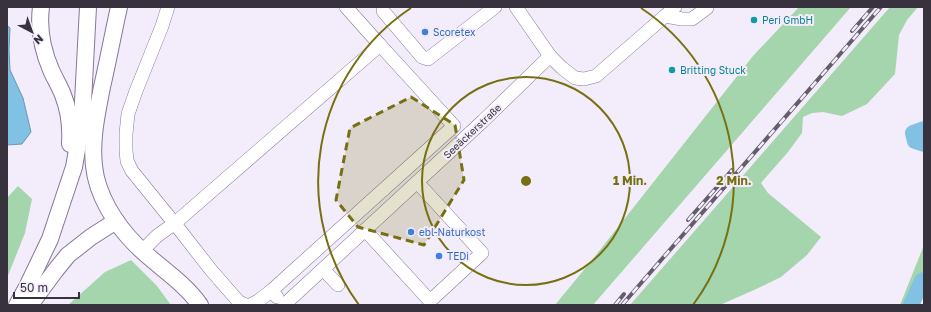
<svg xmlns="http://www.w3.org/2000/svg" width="931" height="312" font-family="'Golos Text',sans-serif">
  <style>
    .green { fill: #a5d5ac }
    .water { fill: #81c1e4; stroke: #6b96b2 }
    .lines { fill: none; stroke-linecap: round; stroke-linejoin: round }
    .river { stroke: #81c1e4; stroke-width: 16 }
    .minor-casing { stroke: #867796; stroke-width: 14 }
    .major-casing { stroke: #867796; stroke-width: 18 }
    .minor { stroke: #fff; stroke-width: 13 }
    .major { stroke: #fff; stroke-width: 16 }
    .rail-casing { stroke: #645e6b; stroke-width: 4 }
    .rail { stroke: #f3edfb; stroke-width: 2.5; stroke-dasharray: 8; stroke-linecap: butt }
    .marked { fill: #777010; fill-opacity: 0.2; stroke: #777010; stroke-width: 3; stroke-dasharray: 8 5; stroke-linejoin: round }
    .ring { fill: none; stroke: #777010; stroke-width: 2 }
    .culture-dot { fill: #0f9aa8; stroke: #f3edfb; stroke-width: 1.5 }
    .shop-dot { fill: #3f7fe0; stroke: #f3edfb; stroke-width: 1.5 }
    .labels { text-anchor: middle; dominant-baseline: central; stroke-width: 4; stroke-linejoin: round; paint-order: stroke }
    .culture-label { font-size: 10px; fill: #0d838f; stroke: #f3edfb; text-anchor: start }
    .shop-label { font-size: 10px; fill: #366cbe; stroke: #f3edfb; text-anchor: start }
    .street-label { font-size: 10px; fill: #38323f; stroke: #f3edfb }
    .centre { fill: #777010; stroke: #f3edfb; stroke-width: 2 }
    .ring-label { font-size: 12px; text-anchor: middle; font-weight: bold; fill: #777010; stroke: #f3edfb; stroke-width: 4; stroke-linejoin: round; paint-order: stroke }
  </style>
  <rect width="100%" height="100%" fill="#f3edfb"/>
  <!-- green -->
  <g class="green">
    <path d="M799 7H851L593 305H555L592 260 753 56Z"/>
    <path d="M890 7H918L907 20 899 35 895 74 867 104 842 116 823 112 812 113 803 117 802 133 788 152 761 183 768 193 821 237 807 255 781 277 754 290 720 305H630Z"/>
    <path d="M924 123V149L910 145 907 128Z"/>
    <path d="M18 186 32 199 25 233 7 278V198Z"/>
    <path d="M924 245V294L920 305H900Z"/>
    <path d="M131 260 157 286 171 305H68L105 272Z"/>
  </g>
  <!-- water -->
  <path class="water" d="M7 25 10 28 9 50 10 70 23 98 31 132 22 144 7 145Z"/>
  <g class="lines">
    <!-- river -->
    <g class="river">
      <path d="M924 129 913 133 915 141 924 144"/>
      <path d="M911 305 922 281 924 280"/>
    </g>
    <defs>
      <g id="minor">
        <path d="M168 7 162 26 136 91 128 114 126 134V150L127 161 132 171 179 229 211 270 238 301 243 304 246 305"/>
        <path d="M516 7 550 56 562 68 575 78 584 79 596 76 665 16"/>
        <path d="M675 7 665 16 682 19H692L707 8 706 7"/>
        <path d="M383 11 422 57 428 59 495 7"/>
        <path d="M365 230 430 301 482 253 417 182"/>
        <path d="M142 251 157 236 175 223 380 45 346 7"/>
        <path d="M323 269 338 285"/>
        <path d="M271 291 454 126 380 45"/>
        <path d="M250 305 258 301 271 291 277 297"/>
        <path d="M284 305 483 121 550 56"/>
      </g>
      <g id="major">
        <path d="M41 7C38 30 42 49 51 70 55 79 60 87 63 95 69 110 71 128 70 144"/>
        <path d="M119 7C113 34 108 61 102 87 97 113 91 139 94 166 97 195 115 224 136 245 157 266 183 281 200 305"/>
        <path d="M17 305 28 285 50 239 74 167 82 121 88 7"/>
        <path d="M30 305 55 271 68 255 91 237 116 221"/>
      </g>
    </defs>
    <!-- minor casing -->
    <use href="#minor" class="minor-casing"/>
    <!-- major casing -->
    <use href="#major" class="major-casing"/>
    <!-- minor -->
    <use href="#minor" class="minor"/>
    <!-- major -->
    <use href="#major" class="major"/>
    <defs>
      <g id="rail">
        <path d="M852 31 873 7"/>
        <path d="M688 220 732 170"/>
        <path d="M615 305 624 294"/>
        <path d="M622 305 881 7"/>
      </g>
    </defs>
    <!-- rail casing -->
    <use href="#rail" class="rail-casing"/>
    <!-- rail -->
    <use href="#rail" class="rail"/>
  </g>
  <!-- marked area -->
  <path class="marked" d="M411 97 455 125 464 180 424 245 358 227 336 200 350 128Z"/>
  <!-- distance rings -->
  <g class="ring">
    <circle cx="526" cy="181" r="104"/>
    <path d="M359 305A208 208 0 0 1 411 8M641 8A208 208 0 0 1 693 305"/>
  </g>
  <!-- markers -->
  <g class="culture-dot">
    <circle cx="754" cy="20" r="4"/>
    <circle cx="672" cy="70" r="4"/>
  </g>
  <g class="shop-dot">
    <circle cx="425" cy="32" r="4"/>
    <circle cx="411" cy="232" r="4"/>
    <circle cx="439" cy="256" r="4"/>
  </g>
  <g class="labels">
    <!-- culture labels -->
    <g class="culture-label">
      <text x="762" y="20">Peri GmbH</text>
      <text x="680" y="70">Britting Stuck</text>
    </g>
    <!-- shop labels -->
    <g class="shop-label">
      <text x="433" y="32">Scoretex</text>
      <text x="419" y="232">ebl-Naturkost</text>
      <text x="447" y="256">TEDi</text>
    </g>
    <!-- street labels -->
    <g class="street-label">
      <text transform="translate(472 131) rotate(-43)">Seeäckerstraße</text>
    </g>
  </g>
  <circle cx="526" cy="181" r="6" class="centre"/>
  <g class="ring-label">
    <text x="630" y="185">1 Min.</text>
    <text x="734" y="185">2 Min.</text>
  </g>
  <!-- border -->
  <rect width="931" height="312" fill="none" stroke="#38323f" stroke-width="16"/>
  <!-- north arrow -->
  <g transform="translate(32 32) rotate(139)" stroke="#f3edfb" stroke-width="3" paint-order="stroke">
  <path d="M0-3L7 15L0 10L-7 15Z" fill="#38323f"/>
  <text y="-6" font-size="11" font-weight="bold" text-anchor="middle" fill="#38323f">N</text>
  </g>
  <!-- scale -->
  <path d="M14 292v6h65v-6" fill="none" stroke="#38323f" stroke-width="2"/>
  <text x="20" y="292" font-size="12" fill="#38323f" stroke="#f3edfb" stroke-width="3" paint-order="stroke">50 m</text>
</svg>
